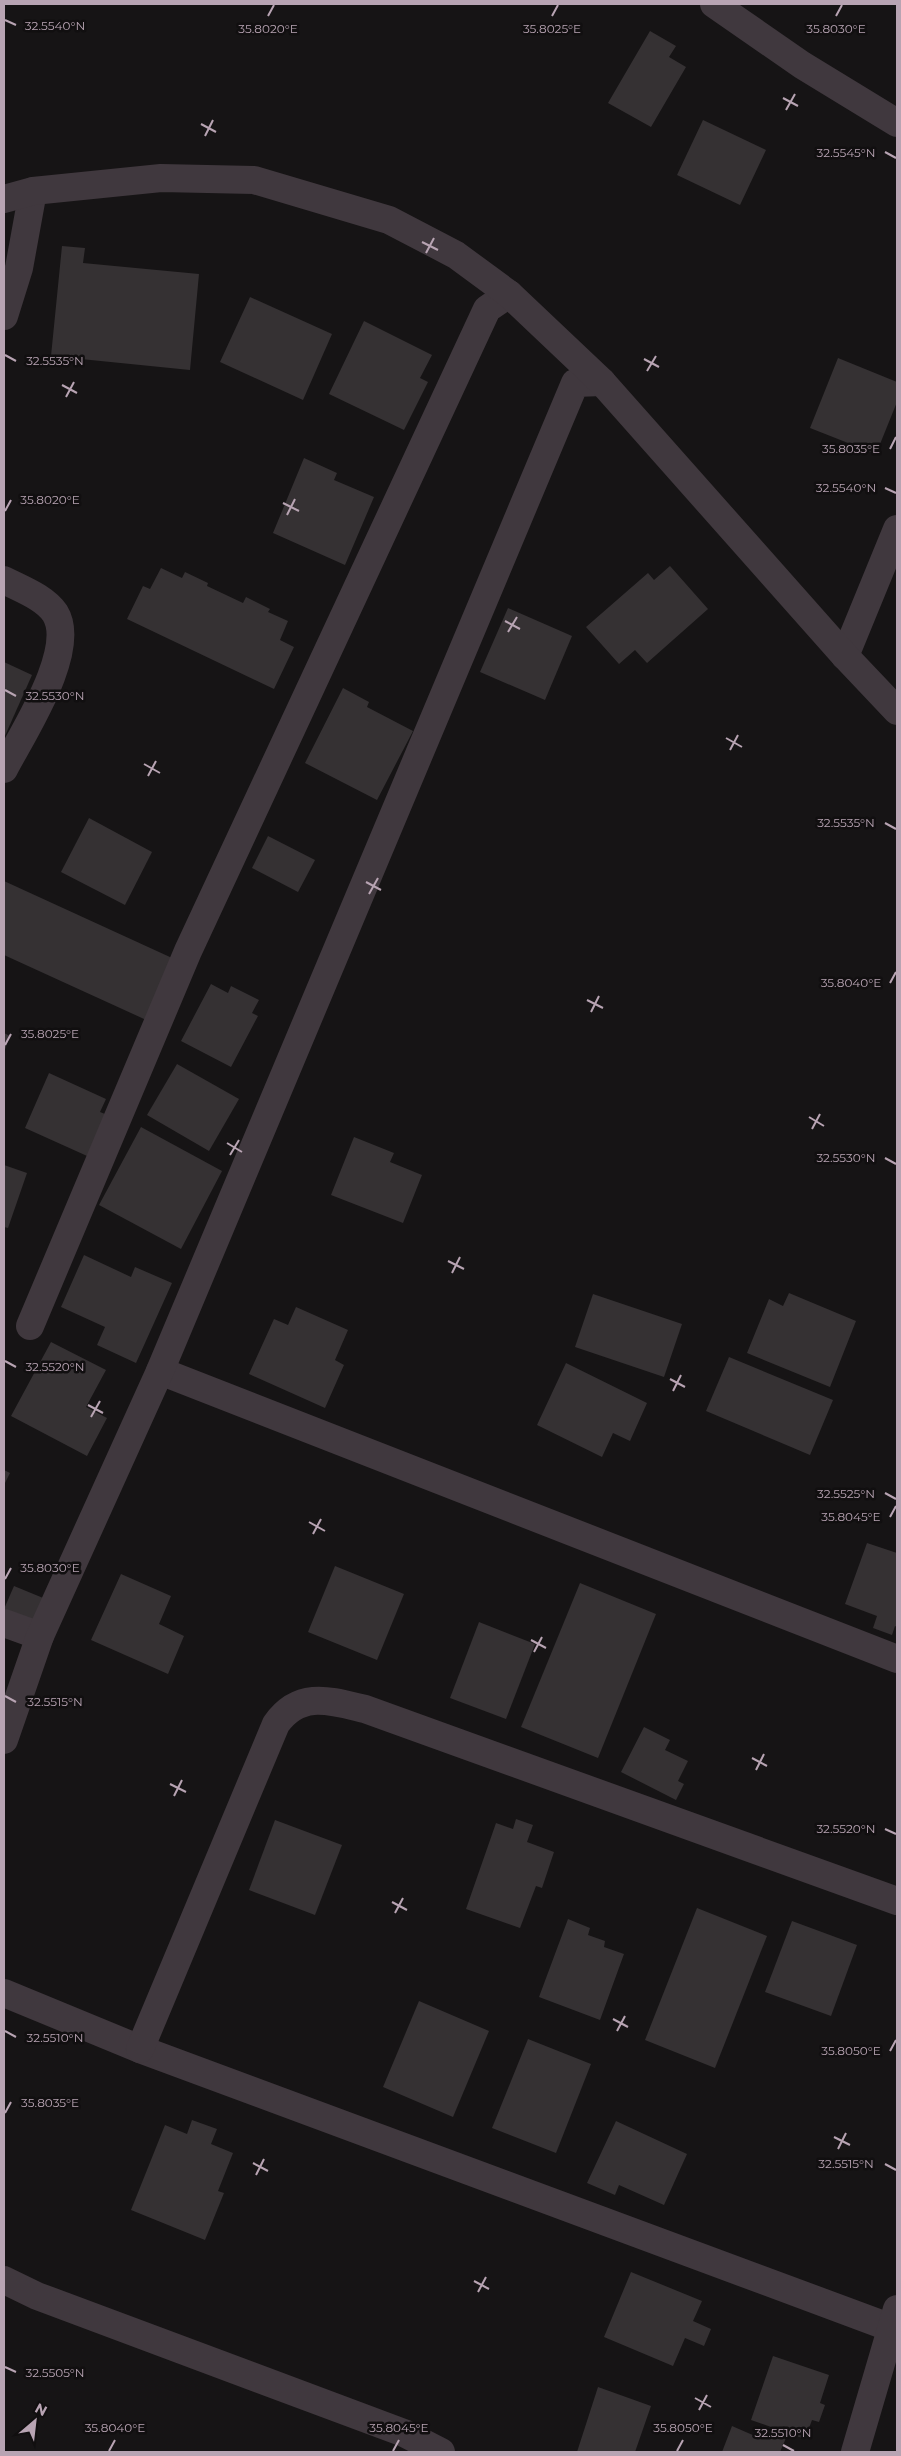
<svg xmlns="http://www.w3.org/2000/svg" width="901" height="2456" font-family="Montserrat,sans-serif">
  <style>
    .building { fill: #353133 }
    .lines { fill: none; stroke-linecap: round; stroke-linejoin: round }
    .minor { stroke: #40383e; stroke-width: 28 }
    .tertiary { stroke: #40383e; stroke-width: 28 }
    .ticks { fill: none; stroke: #b8a4b3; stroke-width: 2 }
    .ticks-label { font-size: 12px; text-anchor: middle; fill: #b8a4b3; stroke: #110f10; stroke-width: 5; stroke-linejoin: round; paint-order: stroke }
  </style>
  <rect width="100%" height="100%" fill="#161415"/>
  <!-- building -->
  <g class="building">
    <path d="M650 31 676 46 669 57 686 67 651 127 608 103Z"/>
    <path d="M703 120 766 150 740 205 677 175Z"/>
    <path d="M62 246 85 248 83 263 199 274 190 370 51 356Z"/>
    <path d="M250 297 332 334 303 400 220 362Z"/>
    <path d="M364 321 432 355 420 378 428 382 404 430 329 394Z"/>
    <path d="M838 358 897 382V402L876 454 810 428Z"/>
    <path d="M304 458 337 473 334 480 374 497 345 565 273 533Z"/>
    <path d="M670 566 708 609 647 663 635 650 619 664 586 627 648 573 654 580Z"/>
    <path d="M161 568 182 578 185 572 208 583 207 586 243 603 246 597 270 609 268 612 288 621 280 640 294 647 274 689 127 619 143 586 150 589Z"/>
    <path d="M508 608 572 636 545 700 480 672Z"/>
    <path d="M4 662 32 675 4 738Z"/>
    <path d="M343 688 369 702 367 707 413 731 377 800 305 763Z"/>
    <path d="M89 818 152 852 125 905 61 872Z"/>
    <path d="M268 836 315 860 298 892 252 868Z"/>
    <path d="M4 881 183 963 155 1024 4 955Z"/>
    <path d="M211 984 228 993 231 986 259 1000 252 1013 258 1016 231 1067 181 1041Z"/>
    <path d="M4 1033 10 1036 4 1052Z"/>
    <path d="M177 1064 239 1099 209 1151 147 1115Z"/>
    <path d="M49 1073 106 1099 100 1112 115 1118 96 1160 25 1128Z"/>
    <path d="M141 1127 222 1171 181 1249 99 1205Z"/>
    <path d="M354 1137 394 1153 390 1162 422 1175 403 1223 331 1195Z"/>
    <path d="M4 1165 27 1173 8 1228 4 1227Z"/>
    <path d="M84 1255 131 1277 135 1267 172 1283 136 1363 97 1345 105 1327 61 1307Z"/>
    <path d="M789 1293 856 1321 830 1387 747 1353 769 1299 783 1306Z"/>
    <path d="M593 1294 682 1324 664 1377 575 1347Z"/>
    <path d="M296 1307 348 1330 335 1360 344 1365 325 1408 249 1374 274 1319 288 1325Z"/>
    <path d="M51 1342 106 1370 86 1407 107 1418 87 1456 11 1416Z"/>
    <path d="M729 1357 833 1400 810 1455 706 1411Z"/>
    <path d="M566 1363 647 1403 630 1441 613 1433 602 1457 537 1425Z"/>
    <path d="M4 1470 10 1473 4 1485Z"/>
    <path d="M867 1543 897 1553V1627L895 1626 892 1635 873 1628 877 1616 845 1604Z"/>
    <path d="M335 1566 404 1594 377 1660 308 1632Z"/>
    <path d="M121 1574 171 1596 159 1624 184 1636 168 1674 91 1640Z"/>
    <path d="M580 1583 656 1614 598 1758 521 1727Z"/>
    <path d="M14 1586 48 1600 39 1623 4 1609Z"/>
    <path d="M479 1622 535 1644 506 1719 450 1698Z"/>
    <path d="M644 1727 670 1740 665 1750 688 1761 678 1781 684 1784 676 1800 621 1772Z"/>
    <path d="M516 1819 533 1825 527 1842 554 1852 542 1888 536 1886 520 1928 466 1909 496 1823 513 1829Z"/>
    <path d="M275 1820 342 1845 315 1915 249 1890Z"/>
    <path d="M697 1908 767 1936 715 2068 645 2040Z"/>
    <path d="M568 1919 590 1928 588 1935 605 1941 604 1947 624 1954 600 2020 539 1997Z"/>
    <path d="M792 1921 857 1945 831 2016 765 1992Z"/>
    <path d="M419 2001 489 2031 453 2117 383 2087Z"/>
    <path d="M528 2039 591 2064 556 2153 492 2128Z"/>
    <path d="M192 2120 217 2129 211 2144 233 2153 218 2191 224 2193 205 2240 131 2210 165 2125 187 2134Z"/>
    <path d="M616 2121 687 2154 664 2205 619 2185 615 2195 587 2183Z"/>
    <path d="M631 2272 702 2301 693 2321 711 2329 704 2346 685 2338 673 2366 604 2337Z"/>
    <path d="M773 2356 829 2375 820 2403 825 2405 819 2422 812 2420 805 2439 751 2420Z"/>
    <path d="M598 2387 651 2406 635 2452H577Z"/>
    <path d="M732 2426 755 2436 759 2427 786 2438 780 2452H722Z"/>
  </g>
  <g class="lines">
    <!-- minor -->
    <g class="minor">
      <path d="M714 4 802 65 897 123"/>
      <path d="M4 316 19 268 33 191"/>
      <path d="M4 580C21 589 44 597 55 613 78 650 22 734 4 769"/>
      <path d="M845 656 897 529"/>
      <path d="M30 1326 188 951 487 309 509 294"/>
      <path d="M160 1371 897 1659"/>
      <path d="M4 1623 40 1636"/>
      <path d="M4 1740 40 1636 160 1371 575 383 602 382"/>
      <path d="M4 1993 140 2049 897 2330"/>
      <path d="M140 2049 276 1724C300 1690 331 1701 365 1709L897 1901"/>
      <path d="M4 2280 37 2296 404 2433 441 2452"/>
      <path d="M855 2452 897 2309"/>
    </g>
    <!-- tertiary -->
    <path class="tertiary" d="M4 199 33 191 161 178 254 180 389 220 456 255 509 294 602 382 845 656 897 711"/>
  </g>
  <!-- ticks -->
  <path class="ticks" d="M268 16 274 5M552 16 558 5M836 16 842 5M5 20 16 25M783 98 798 106M786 110 795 94M201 124 216 132M205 136 213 120M885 152 896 158M422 242 438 250M426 253 434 238M5 355 16 361M644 359 659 367M647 371 656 356M62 385 77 393M66 397 74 382M890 449 896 437M885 488 896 493M283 503 299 511M5 511 11 500M287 515 295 499M505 621 520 629M508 632 517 617M5 690 16 696M726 738 742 747M730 750 738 735M144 764 160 773M148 776 156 761M885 823 896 829M366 882 381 890M369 894 378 878M890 983 896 972M587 1000 603 1008M591 1012 599 996M5 1045 11 1034M809 1117 824 1126M812 1129 820 1114M227 1143 242 1152M230 1155 239 1140M885 1158 896 1164M448 1261 464 1269M452 1273 460 1257M5 1361 16 1367M670 1379 685 1387M673 1391 681 1375M88 1405 103 1413M91 1417 100 1401M885 1493 896 1499M890 1517 896 1506M309 1522 325 1531M313 1534 321 1519M5 1579 11 1568M531 1640 546 1648M534 1652 542 1637M5 1696 16 1702M752 1758 767 1766M756 1770 764 1754M170 1784 186 1792M174 1796 182 1780M885 1829 896 1834M392 1902 407 1910M395 1913 403 1898M613 2019 628 2027M5 2031 16 2037M617 2031 625 2016M890 2051 896 2040M5 2113 11 2102M834 2137 850 2145M838 2149 846 2133M253 2163 268 2171M885 2164 896 2170M256 2175 264 2159M474 2281 489 2289M478 2292 486 2277M5 2367 16 2372M695 2398 711 2407M699 2410 707 2395M783 2445 794 2451M109 2451 115 2440M393 2451 399 2440M677 2451 683 2440"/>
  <g class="ticks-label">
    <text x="55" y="30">32.5540°N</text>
    <text x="268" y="33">35.8020°E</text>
    <text x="552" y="33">35.8025°E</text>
    <text x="836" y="33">35.8030°E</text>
    <text x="846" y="157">32.5545°N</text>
    <text x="55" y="365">32.5535°N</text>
    <text x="851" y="453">35.8035°E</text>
    <text x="846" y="492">32.5540°N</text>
    <text x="50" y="504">35.8020°E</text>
    <text x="55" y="700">32.5530°N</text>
    <text x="846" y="827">32.5535°N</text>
    <text x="851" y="987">35.8040°E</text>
    <text x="50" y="1038">35.8025°E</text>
    <text x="846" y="1162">32.5530°N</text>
    <text x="55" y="1371">32.5520°N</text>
    <text x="846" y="1498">32.5525°N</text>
    <text x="851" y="1521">35.8045°E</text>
    <text x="50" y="1572">35.8030°E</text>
    <text x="55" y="1706">32.5515°N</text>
    <text x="846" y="1833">32.5520°N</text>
    <text x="55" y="2042">32.5510°N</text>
    <text x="851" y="2055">35.8050°E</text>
    <text x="50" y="2107">35.8035°E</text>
    <text x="846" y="2168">32.5515°N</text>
    <text x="55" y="2377">32.5505°N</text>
    <text x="115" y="2432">35.8040°E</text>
    <text x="399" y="2432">35.8045°E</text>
    <text x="683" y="2432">35.8050°E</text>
    <text x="783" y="2437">32.5510°N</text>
  </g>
  <!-- border -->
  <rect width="901" height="2456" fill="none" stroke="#b8a4b3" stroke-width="10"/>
  <!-- north arrow -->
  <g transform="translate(35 2421) rotate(28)" stroke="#110f10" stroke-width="4" paint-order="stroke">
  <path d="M0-4L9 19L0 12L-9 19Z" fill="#b8a4b3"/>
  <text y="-8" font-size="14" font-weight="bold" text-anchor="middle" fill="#b8a4b3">N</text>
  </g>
</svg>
